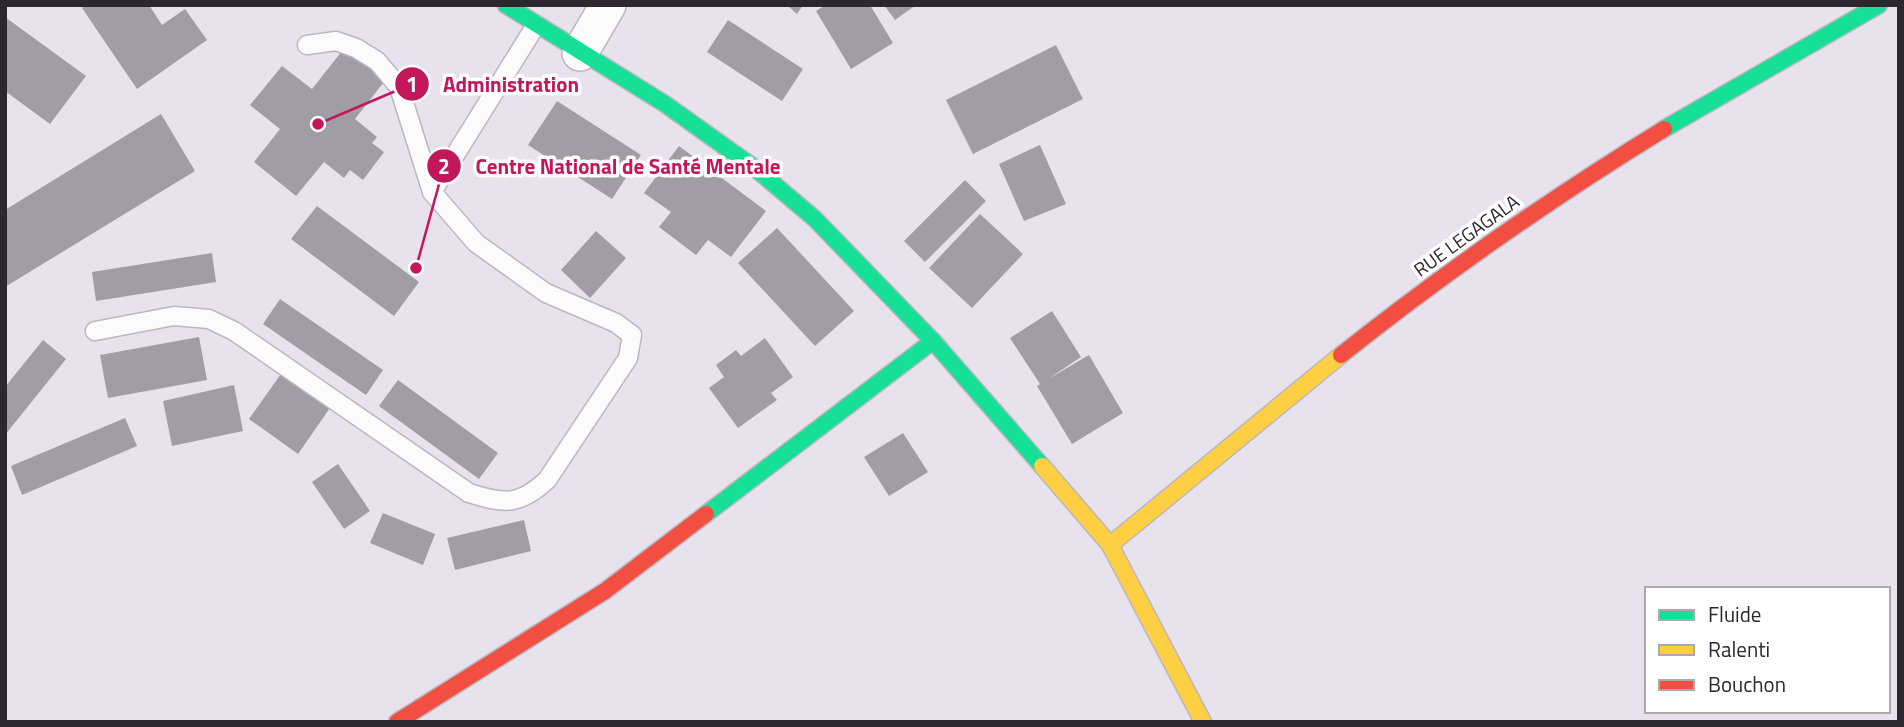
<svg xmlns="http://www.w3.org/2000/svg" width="1904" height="727" font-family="'Titillium Web',sans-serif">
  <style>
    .building { fill: #a19da5 }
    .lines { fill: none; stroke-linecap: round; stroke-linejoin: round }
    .lane-casing { stroke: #bbb7bf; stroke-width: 21 }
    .street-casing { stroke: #bbb7bf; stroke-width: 38 }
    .fast-casing { stroke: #bbb7bf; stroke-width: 19 }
    .slow-casing { stroke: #bbb7bf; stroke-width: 19 }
    .jam-casing { stroke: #bbb7bf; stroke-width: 19 }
    .lane { stroke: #fbfbfc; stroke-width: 18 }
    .street { stroke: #fbfbfc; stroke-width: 35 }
    .fast { stroke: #16e098; stroke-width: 16 }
    .slow { stroke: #ffcf43; stroke-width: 16 }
    .jam { stroke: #f24e42; stroke-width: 16 }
    .labels { text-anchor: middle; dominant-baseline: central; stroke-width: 7; stroke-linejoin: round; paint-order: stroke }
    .street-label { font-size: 19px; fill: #2c272f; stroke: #fff }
    .leader { fill: none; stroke: #c2185b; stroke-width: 2.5 }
    .callout-dot { fill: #c2185b; stroke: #fff; stroke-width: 2.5 }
    .mark-label { font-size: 21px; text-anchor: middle; font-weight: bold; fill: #fff }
    .callout-label { font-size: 21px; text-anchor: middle; font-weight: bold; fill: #c2185b; stroke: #fff; stroke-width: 7; stroke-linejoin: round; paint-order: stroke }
  </style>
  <rect width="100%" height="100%" fill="#e7e2ec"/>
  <!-- building -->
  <g class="building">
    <path d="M86 5H149L162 25 185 9 207 40 137 89 82 8Z"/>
    <path d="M787 5H803L797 14Z"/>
    <path d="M826 5H870L893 43 851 69 816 11Z"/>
    <path d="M884 5H916L895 20Z"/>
    <path d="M5 17 86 76 50 124 5 91Z"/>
    <path d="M728 20 803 69 782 101 707 52Z"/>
    <path d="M1056 45 1083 99 973 154 946 100Z"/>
    <path d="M346 46 387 78 355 119 377 137 372 143 384 152 363 180 350 170 344 178 324 162 296 196 254 162 280 129 250 105 282 66 312 89Z"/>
    <path d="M557 101 641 155 612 199 528 145Z"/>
    <path d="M161 114 195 171 5 287V210Z"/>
    <path d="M1040 145 1066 204 1024 221 999 164Z"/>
    <path d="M679 146 766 211 731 257 708 240 696 255 659 227 671 212 644 193Z"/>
    <path d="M965 180 986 201 925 262 904 241Z"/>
    <path d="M317 206 419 282 394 316 291 239Z"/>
    <path d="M980 214 1023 254 972 308 929 268Z"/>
    <path d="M777 228 854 311 815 346 738 263Z"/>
    <path d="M596 231 626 258 590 298 561 270Z"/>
    <path d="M212 253 216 282 96 301 92 272Z"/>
    <path d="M280 299 383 370 366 395 263 324Z"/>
    <path d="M1052 311 1081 357 1048 379 1089 355 1123 413 1072 444 1037 386 1040 384 1010 338Z"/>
    <path d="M199 337 207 380 108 398 100 355Z"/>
    <path d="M765 338 793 377 771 393 777 400 738 428 709 388 724 377 716 365 736 350 741 356Z"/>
    <path d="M43 340 66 359 5 435V387Z"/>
    <path d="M283 371 332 405 298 454 249 419Z"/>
    <path d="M398 380 498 453 479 479 379 406Z"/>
    <path d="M234 385 243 431 172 446 163 401Z"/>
    <path d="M125 418 137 446 22 495 11 466Z"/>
    <path d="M903 433 928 472 889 496 864 457Z"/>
    <path d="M338 464 370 511 344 529 312 482Z"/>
    <path d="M383 513 435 534 423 565 370 543Z"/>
    <path d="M524 520 531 551 455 570 447 538Z"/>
  </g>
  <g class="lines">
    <defs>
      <g id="lane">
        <path d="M432 192 536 25"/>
        <path d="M95 331 174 316 209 319 234 331 469 493C504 504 519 506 547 480L628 358 632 335 616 323 546 293 476 243 432 192 399 87 377 61 356 48 336 41 307 45"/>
      </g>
      <path id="street" d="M580 53 608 5"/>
      <g id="fast">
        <path d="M506 5 665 104 756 169 815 219 933 341 1042 466"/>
        <path d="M1664 129 1879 5"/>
        <path d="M706 514 933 341"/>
      </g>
      <g id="slow">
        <path d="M1042 466 1110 545 1203 722"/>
        <path d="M1110 545 1341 355"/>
      </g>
      <g id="jam">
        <path d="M1341 355C1444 273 1552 198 1664 129"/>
        <path d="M397 722 605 591 706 514"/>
      </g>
    </defs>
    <!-- lane casing -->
    <use href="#lane" class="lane-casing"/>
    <!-- street casing -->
    <use href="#street" class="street-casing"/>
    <!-- fast casing -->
    <use href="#fast" class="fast-casing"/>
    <!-- slow casing -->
    <use href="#slow" class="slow-casing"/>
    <!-- jam casing -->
    <use href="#jam" class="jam-casing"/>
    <!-- lane -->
    <use href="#lane" class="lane"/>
    <!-- street -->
    <use href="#street" class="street"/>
    <!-- fast -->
    <use href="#fast" class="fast"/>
    <!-- slow -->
    <use href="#slow" class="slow"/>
    <!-- jam -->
    <use href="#jam" class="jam"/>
  </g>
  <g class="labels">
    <!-- street labels -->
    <g class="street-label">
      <text transform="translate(1466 235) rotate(-36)">RUE LEGAGALA</text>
    </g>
  </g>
  <!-- callouts -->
  <path class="leader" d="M318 124L412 84M416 268L444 166"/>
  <g class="callout-dot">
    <circle cx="318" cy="124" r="7"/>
    <circle cx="416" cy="268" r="7"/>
    <circle cx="412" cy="84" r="18"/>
    <circle cx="444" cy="166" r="18"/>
  </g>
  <g class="mark-label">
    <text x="412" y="92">1</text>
    <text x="444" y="174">2</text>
  </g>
  <g class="callout-label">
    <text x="511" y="92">Administration</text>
    <text x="628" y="174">Centre National de Santé Mentale</text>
  </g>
  <!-- border -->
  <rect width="1904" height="727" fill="none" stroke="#2c272f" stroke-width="14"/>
  <!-- legend -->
  <rect x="1645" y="587" width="245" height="126" fill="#ffffff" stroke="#aba9ac" stroke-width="2"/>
  <rect x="1659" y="610" width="35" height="10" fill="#16e098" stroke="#aba9ac" stroke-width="2"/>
  <text x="1708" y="622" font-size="21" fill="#2c272f">Fluide</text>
  <rect x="1659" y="645" width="35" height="10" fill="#ffcf43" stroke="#aba9ac" stroke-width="2"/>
  <text x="1708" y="657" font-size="21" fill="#2c272f">Ralenti</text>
  <rect x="1659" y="680" width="35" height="10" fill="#f24e42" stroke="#aba9ac" stroke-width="2"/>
  <text x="1708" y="692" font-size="21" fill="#2c272f">Bouchon</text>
</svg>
